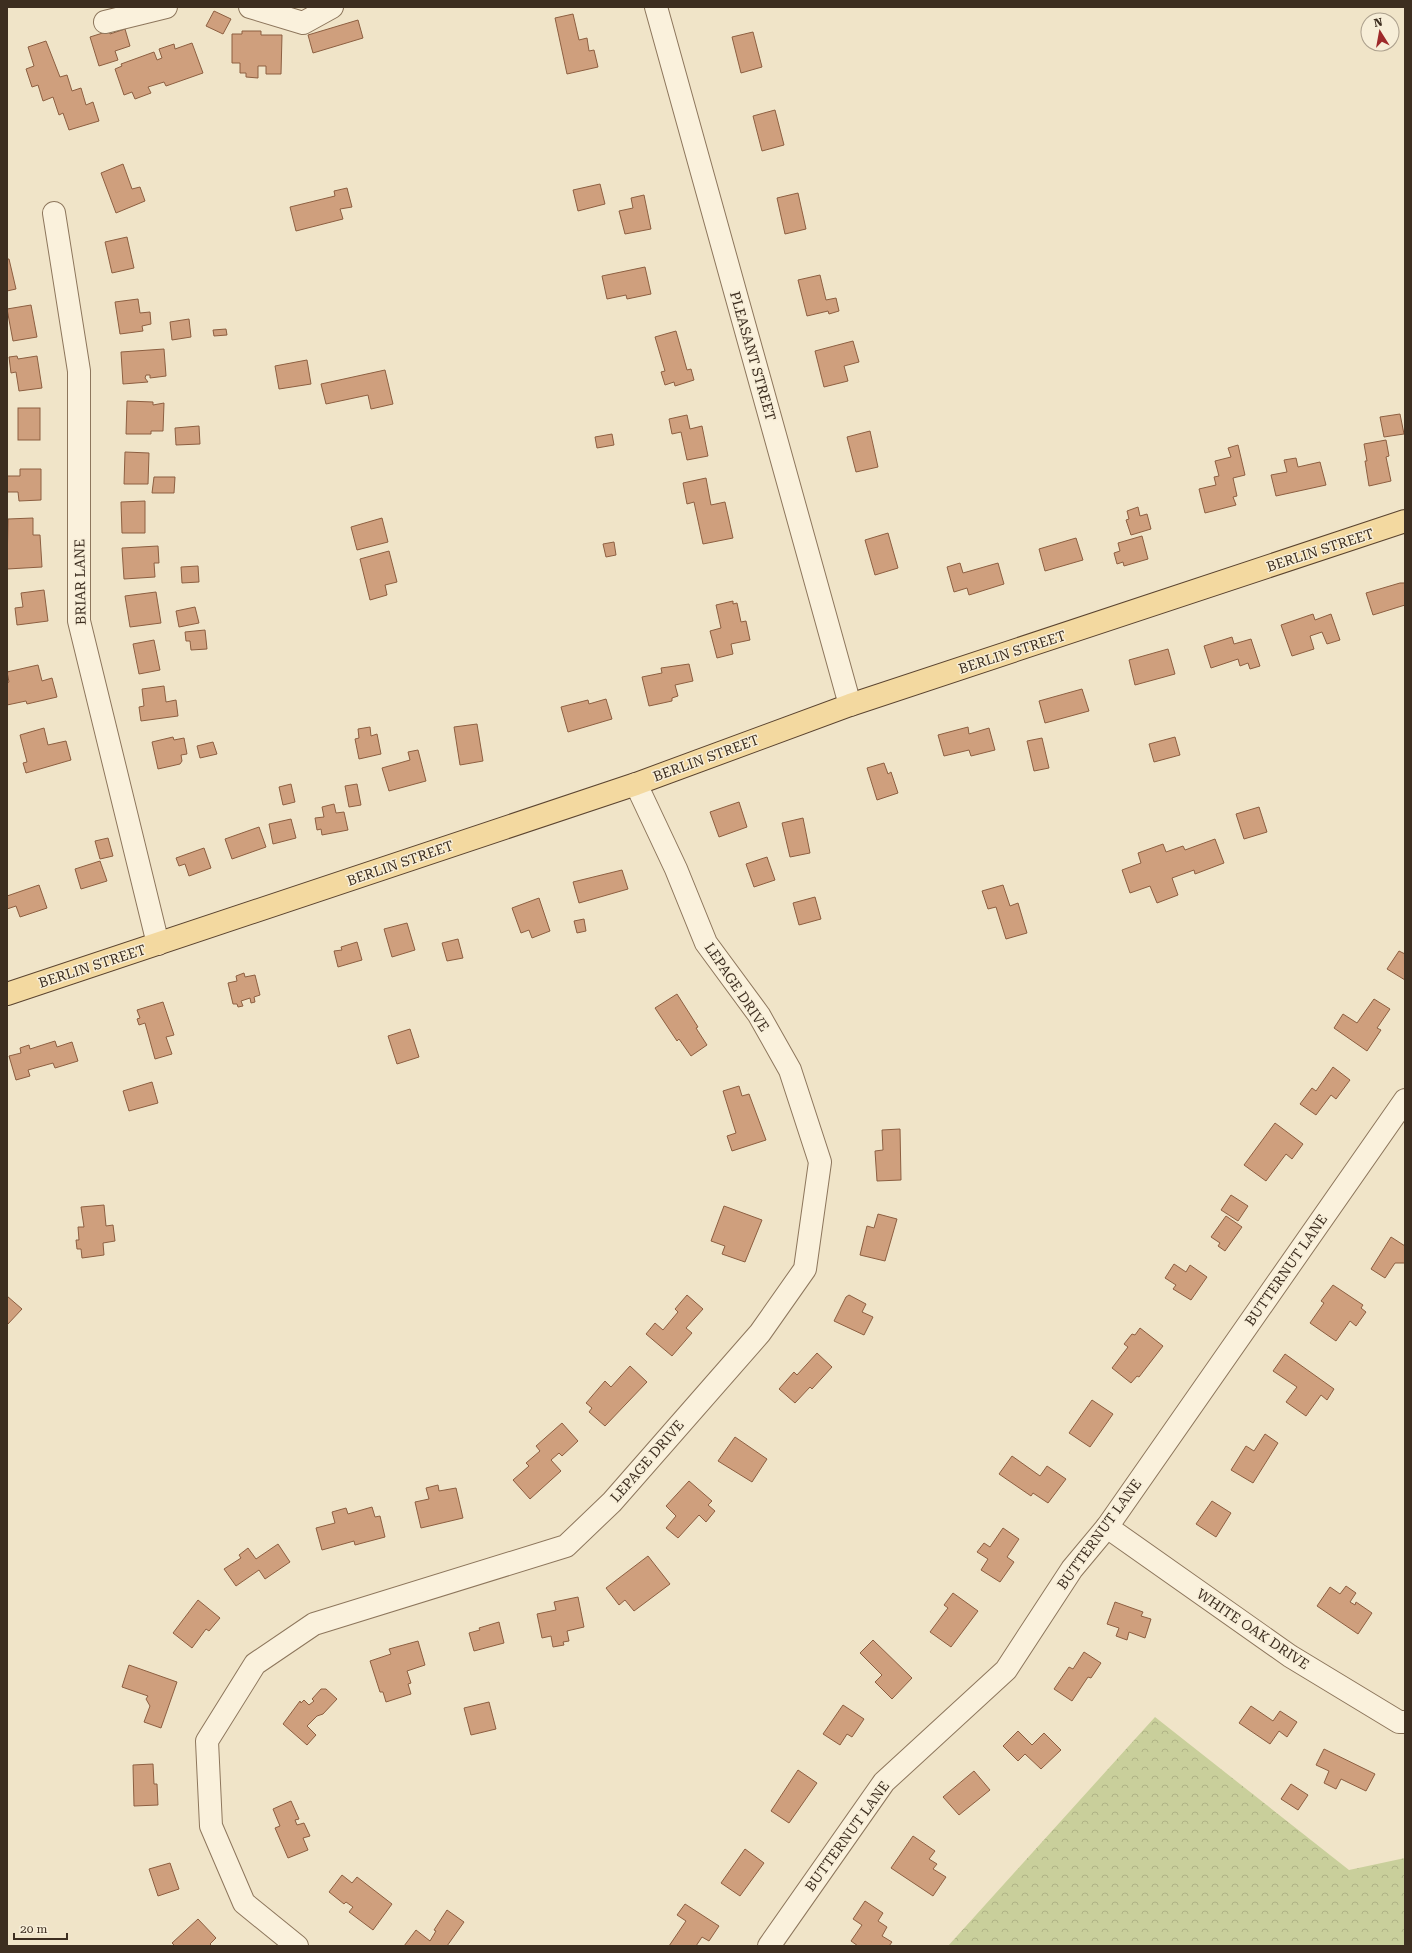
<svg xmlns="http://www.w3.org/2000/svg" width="1412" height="1953" font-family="'Roboto Serif',serif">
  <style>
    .forest { fill: url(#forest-crowns) }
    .building { fill: #cf9f7d; stroke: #8d5f41 }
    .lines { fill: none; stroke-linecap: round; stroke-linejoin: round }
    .minor-casing { stroke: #8d765c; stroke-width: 24 }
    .major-casing { stroke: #5b4430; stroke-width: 24 }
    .minor { stroke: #faf1dc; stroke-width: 22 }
    .major { stroke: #f3d9a0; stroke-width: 22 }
    .labels { text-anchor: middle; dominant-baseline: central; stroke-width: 3; stroke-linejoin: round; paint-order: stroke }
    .street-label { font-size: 14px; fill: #3d2e20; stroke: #f7eed8 }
  </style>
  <defs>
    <pattern id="forest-crowns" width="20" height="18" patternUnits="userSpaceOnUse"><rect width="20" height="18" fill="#c9cf9b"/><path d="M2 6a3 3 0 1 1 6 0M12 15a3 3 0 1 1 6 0" fill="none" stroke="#aeb285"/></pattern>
  </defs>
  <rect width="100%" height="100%" fill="#f0e4c8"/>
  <!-- forest -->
  <path class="forest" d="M1155 1717 1349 1870 1405 1858V1946H948Z"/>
  <!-- building -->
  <g class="building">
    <path d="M214 11 231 19 223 34 206 26Z"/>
    <path d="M573 14 579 40 587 38 589 51 594 50 598 67 567 74 555 18Z"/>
    <path d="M358 20 363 38 313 53 308 35Z"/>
    <path d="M125 29 130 46 115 51 118 60 99 66 90 37 109 31 110 34Z"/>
    <path d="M242 31H261V35H282L281 74H266V66H258V78L246 77V73H240V63H232V34H242Z"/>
    <path d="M753 32 762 67 741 73 732 37Z"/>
    <path d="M46 41 60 77 67 75 72 91 81 88 86 105 93 102 99 121 69 130 63 113 59 115 53 97 43 101 38 85 32 87 26 69 34 66 28 47Z"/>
    <path d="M192 43 203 73 166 86 164 82 148 87 151 93 135 99 132 92 124 95 115 69 122 66 121 64 154 52 157 60 162 58 159 49 174 44 175 49Z"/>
    <path d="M775 110 784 145 762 151 753 116Z"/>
    <path d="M123 164 132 189 140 187 145 201 116 213 101 173Z"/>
    <path d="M600 184 605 204 578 211 573 190Z"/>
    <path d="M347 188 352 207 340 209 343 219 296 231 290 207 335 196 334 191Z"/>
    <path d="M798 193 806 229 785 234 777 198Z"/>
    <path d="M644 195 651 229 625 234 619 211 633 208 631 198Z"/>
    <path d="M127 237 134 268 112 273 105 242Z"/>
    <path d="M7 259H9L16 289 7 291Z"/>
    <path d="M645 267 651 294 627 299 626 295 607 299 602 276Z"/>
    <path d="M820 275 826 300 836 298 839 311 829 314 828 311 807 316 798 280Z"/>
    <path d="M138 299 140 313 150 312 151 324 142 326 143 331 120 334 115 302Z"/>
    <path d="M31 305 37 337 13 341 7 309Z"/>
    <path d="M189 319 191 337 172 340 170 322Z"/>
    <path d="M226 329 227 335 214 336 213 330Z"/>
    <path d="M676 331 687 370 691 369 694 380 675 386 674 382 665 385 661 372 665 371 655 337Z"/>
    <path d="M853 341 859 362 844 366 848 381 824 387 815 351Z"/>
    <path d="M164 349 166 376 150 378V375H146L145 378 148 382 123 384 121 352Z"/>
    <path d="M17 356 18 359 37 356 42 388 19 391 16 372 11 373 9 357Z"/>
    <path d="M307 360 311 384 279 389 275 366Z"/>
    <path d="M385 370 393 404 371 409 368 395 326 404 321 384Z"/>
    <path d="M127 401 153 402V405L164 403 163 431H151V434H126Z"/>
    <rect x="18" y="408" width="22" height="32"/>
    <path d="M1400 414 1404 434 1384 437 1380 417Z"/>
    <path d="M687 415 690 429 702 426 708 456 687 460 681 432 672 434 669 419Z"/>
    <path d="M199 426 200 444 176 445 175 428Z"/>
    <path d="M870 431 878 467 856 472 847 437Z"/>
    <path d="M612 434 614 445 597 448 595 437Z"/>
    <path d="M1386 440 1389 456 1386 457 1391 481 1369 486 1365 461H1367L1364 444Z"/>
    <path d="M1238 445 1245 475 1233 478 1237 496 1233 497 1236 505 1205 513 1199 489 1216 485 1214 477 1219 476 1215 461 1231 457 1228 448Z"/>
    <path d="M125 452 149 453 148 484H124Z"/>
    <path d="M1296 458 1298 467 1320 462 1326 485 1276 496 1271 475 1287 472 1284 460Z"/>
    <path d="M20 469H41V500L19 501 18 492H7V476H20Z"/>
    <path d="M154 477H175L174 493H152Z"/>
    <path d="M706 478 711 505 725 502 733 538 703 544 694 502 687 504 683 483Z"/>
    <path d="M145 501V533H122L121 502Z"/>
    <path d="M1138 507 1140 516 1147 514 1151 529 1131 535 1126 520 1129 519 1127 511Z"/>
    <path d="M33 518V535H40L42 567 7 569 8 519Z"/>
    <path d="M382 518 388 542 357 550 351 527Z"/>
    <path d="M888 533 898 568 875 575 865 540Z"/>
    <path d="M1142 536 1148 559 1124 566 1123 562 1117 564 1114 553 1120 551 1118 543Z"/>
    <path d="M1076 538 1083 560 1045 571 1039 549Z"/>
    <path d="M614 542 616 555 606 557 603 544Z"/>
    <path d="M158 546 159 563H154L155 577 124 579 122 548Z"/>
    <path d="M389 551 397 582 385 585 387 595 370 600 360 559Z"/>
    <path d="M960 563 963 573 998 563 1004 584 969 595 967 588 954 592 947 567Z"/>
    <path d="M198 566 199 582 182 583 181 567Z"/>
    <path d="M1400 583H1405V605L1373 615 1366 593Z"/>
    <path d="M44 590 48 621 17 625 15 608 23 607 21 593Z"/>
    <path d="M156 592 161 623 130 627 125 596Z"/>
    <path d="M733 601V604L737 603 741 622 746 621 750 640 731 644 733 654 717 658 710 631 721 628 716 605Z"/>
    <path d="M195 607 199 623 179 627 176 611Z"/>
    <path d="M1313 614 1315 620 1331 614 1340 640 1327 644 1322 632 1310 636 1314 649 1292 656 1281 625Z"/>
    <path d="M205 630 207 649 191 650 190 641H186L185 632Z"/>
    <path d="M1232 637 1234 644 1251 639 1260 666 1250 669 1248 663 1240 666 1238 659 1211 668 1204 646Z"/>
    <path d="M154 640 160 670 139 674 133 644Z"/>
    <path d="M1168 649 1175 674 1135 685 1129 660Z"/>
    <path d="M689 664 693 681 675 685 678 696 672 698V701L649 706 642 677 662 673 661 668Z"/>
    <path d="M38 665 42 681 52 678 57 697 27 704 26 701 7 705V683L9 682 7 672Z"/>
    <path d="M164 686 166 702 176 700 178 716 141 721 139 707 144 706 142 689Z"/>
    <path d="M1082 689 1089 711 1045 723 1039 701Z"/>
    <path d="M606 699 612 719 568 732 561 707 588 700 589 704Z"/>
    <path d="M477 724 483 761 460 765 454 727Z"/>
    <path d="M370 727 371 736 377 734 381 754 359 759 355 739 359 738 358 729Z"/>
    <path d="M968 727 969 734 989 728 995 750 971 756 969 750 944 756 938 735Z"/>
    <path d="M44 728 48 745 66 741 71 760 26 773 23 763 27 762 20 735Z"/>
    <path d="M173 737 174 740 184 738 187 754 181 755 182 761 180 764 158 769 152 742Z"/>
    <path d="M1175 737 1180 755 1154 762 1149 744Z"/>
    <path d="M1042 738 1049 768 1034 771 1027 741Z"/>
    <path d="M213 742 217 754 200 758 197 746Z"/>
    <path d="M418 750 426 781 389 791 382 768 410 760 408 752Z"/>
    <path d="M884 763 888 774 891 772 898 793 877 800 867 768Z"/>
    <path d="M291 784 295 802 283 805 279 787Z"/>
    <path d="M357 784 361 805 349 807 345 786Z"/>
    <path d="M739 802 747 827 719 837 710 812Z"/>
    <path d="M334 804 336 813 344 812 348 830 322 835 321 829 317 830 315 818 324 817 322 807Z"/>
    <path d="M1259 807 1267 832 1244 839 1236 814Z"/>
    <path d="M803 818 810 853 790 857 782 823Z"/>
    <path d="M291 819 296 838 273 844 269 824Z"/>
    <path d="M259 827 266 847 232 859 225 839Z"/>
    <path d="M108 838 113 856 100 859 95 841Z"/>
    <path d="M1215 839 1224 863 1195 874 1194 870 1172 878 1178 895 1157 903 1150 886 1130 893 1122 870 1141 863 1138 853 1163 844 1166 852 1183 846 1185 850Z"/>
    <path d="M204 848 211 868 189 876 185 864 179 866 176 858Z"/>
    <path d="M767 857 775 880 754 887 746 864Z"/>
    <path d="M100 861 107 881 81 889 75 869Z"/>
    <path d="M622 870 628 889 579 903 573 882Z"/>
    <path d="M39 885 47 908 20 917 16 906 7 909V896Z"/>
    <path d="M1003 885 1010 906 1018 903 1027 933 1006 939 996 907 988 909 982 891Z"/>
    <path d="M815 897 821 919 799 925 793 903Z"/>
    <path d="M539 898 550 931 532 938 529 930 521 933 512 908Z"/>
    <path d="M584 919 586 931 577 933 574 921Z"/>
    <path d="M407 923 415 950 392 957 384 929Z"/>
    <path d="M458 939 463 958 447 961 442 943Z"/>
    <path d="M357 942 362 960 338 967 334 951 342 950 341 947Z"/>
    <path d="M1399 951 1405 954V980L1387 969Z"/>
    <path d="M244 973 245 977 255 975 260 995 254 997 255 1002 251 1003 250 998 241 1001 243 1006 238 1007 237 1004H233L228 983 237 981 236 976Z"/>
    <path d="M677 994 698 1027 696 1028 707 1045 691 1056 679 1039 677 1041 655 1008Z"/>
    <path d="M1374 999 1390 1009 1377 1028 1381 1030 1367 1051 1334 1028 1343 1014 1357 1023Z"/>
    <path d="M163 1002 174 1035 166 1037 172 1054 155 1059 145 1023 139 1025 137 1019 140 1018 137 1010Z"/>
    <path d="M410 1029 419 1057 397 1064 388 1036Z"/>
    <path d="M55 1041 57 1047 72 1042 78 1061 55 1068 53 1063 28 1070 30 1076 16 1080 9 1056 21 1053 20 1048 29 1045 30 1049Z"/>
    <path d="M1333 1067 1350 1080 1336 1099 1331 1095 1316 1115 1300 1104 1312 1088 1316 1091Z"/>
    <path d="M152 1082 158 1103 129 1111 123 1091Z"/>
    <path d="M739 1086 742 1096 749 1094 766 1140 732 1151 727 1136 736 1133 723 1091Z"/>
    <path d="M1275 1123 1303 1144 1292 1159 1286 1154 1266 1181 1244 1165Z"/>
    <path d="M900 1129 901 1180 877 1181 875 1151 883 1150 882 1130Z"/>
    <path d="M1231 1195 1248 1206 1238 1221 1221 1210Z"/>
    <path d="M104 1205 106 1226 113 1225 115 1241 103 1243 104 1255 82 1258 81 1249H77L76 1240H79L78 1227H84L81 1207Z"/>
    <path d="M724 1206 762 1220 745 1262 722 1254 725 1246 711 1241Z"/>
    <path d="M878 1214 897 1219 885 1261 860 1255 867 1226 874 1228Z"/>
    <path d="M1226 1216 1242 1227 1225 1251 1218 1246 1220 1243 1211 1237Z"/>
    <path d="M1391 1237 1405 1246V1263H1395L1385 1278 1371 1269Z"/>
    <path d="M1174 1264 1186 1272 1190 1265 1207 1277 1191 1300 1173 1289 1176 1285 1165 1278Z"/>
    <path d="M1333 1285 1363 1305 1361 1308 1366 1312 1356 1326 1350 1321 1336 1341 1310 1323 1324 1303 1321 1301Z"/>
    <path d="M687 1295 703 1309 686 1328 692 1333 672 1356 646 1334 655 1323 663 1330 678 1312 675 1309Z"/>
    <path d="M849 1295 866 1304 862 1312 873 1317 864 1335 834 1321 846 1297Z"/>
    <path d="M7 1296 22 1309 7 1325Z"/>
    <path d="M1140 1328 1163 1346 1139 1377 1137 1376 1131 1383 1112 1368 1128 1347 1124 1344 1132 1334 1135 1335Z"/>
    <path d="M817 1353 832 1367 812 1389 810 1387 795 1403 779 1389 794 1372 797 1375Z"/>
    <path d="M1285 1354 1334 1389 1327 1400 1321 1395 1306 1416 1286 1402 1297 1387 1273 1371Z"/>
    <path d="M630 1366 647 1382 605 1426 589 1412 592 1408 586 1403 605 1381 611 1387Z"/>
    <path d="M1092 1400 1113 1414 1090 1447 1069 1433Z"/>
    <path d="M562 1423 578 1441 562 1456 559 1453 551 1460 561 1471 530 1499 513 1480 529 1466 526 1463 540 1451 536 1446Z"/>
    <path d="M1265 1434 1278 1443 1253 1483 1231 1470 1246 1446 1254 1451Z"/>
    <path d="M735 1437 767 1459 752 1482 718 1461Z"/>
    <path d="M1012 1456 1040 1476 1047 1466 1066 1479 1048 1503 1033 1493 1031 1496 999 1474Z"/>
    <path d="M689 1481 712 1501 708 1505 715 1511 706 1522 699 1515 678 1538 666 1528 676 1516 666 1506Z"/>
    <path d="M438 1485 439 1491 456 1488 463 1518 421 1528 415 1502 429 1499 426 1488Z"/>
    <path d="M1212 1501 1231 1513 1216 1537 1196 1524Z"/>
    <path d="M372 1507 375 1517 380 1516 385 1537 355 1545 354 1541 322 1550 316 1528 335 1523 332 1512 346 1508 348 1514Z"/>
    <path d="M1003 1528 1019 1539 1007 1557 1014 1562 1000 1582 981 1570 988 1559 977 1552 984 1543 990 1547Z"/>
    <path d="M278 1544 290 1562 265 1579 259 1570 236 1586 224 1569 241 1558 239 1555 248 1548 256 1559Z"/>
    <path d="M648 1556 670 1584 634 1611 625 1600 619 1605 606 1588Z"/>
    <path d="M1346 1586 1356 1593 1350 1602 1355 1605 1356 1602 1372 1613 1358 1634 1317 1606 1330 1587 1340 1594Z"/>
    <path d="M953 1593 978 1611 951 1647 930 1632 948 1608 944 1605Z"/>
    <path d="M578 1597 584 1627 567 1631 569 1641 563 1642 564 1645 553 1647 551 1636 542 1638 537 1614 556 1610 554 1602Z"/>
    <path d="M198 1600 220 1618 209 1631 206 1629 192 1648 173 1633Z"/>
    <path d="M1115 1602 1143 1612 1141 1616 1151 1619 1145 1638 1129 1632 1127 1640 1116 1636 1119 1628 1107 1624Z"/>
    <path d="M499 1622 504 1643 474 1651 469 1633 480 1630 479 1628Z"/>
    <path d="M873 1640 912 1678 892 1699 875 1682 882 1675 860 1653Z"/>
    <path d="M418 1641 425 1665 407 1671 411 1683 408 1684 411 1694 386 1702 383 1692H380L370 1661 391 1654 389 1649Z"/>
    <path d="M1084 1652 1101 1663 1091 1678 1088 1677 1072 1701 1054 1689 1069 1667 1073 1669Z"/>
    <path d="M129 1665 177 1682 161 1728 144 1722 150 1706 146 1699 148 1696 122 1687Z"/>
    <path d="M321 1689H326L337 1699 323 1714 317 1716 307 1726 316 1735 307 1745 283 1724 300 1701 301 1703 304 1700 309 1705 314 1701 312 1699Z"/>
    <path d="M489 1702 496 1729 471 1735 464 1708Z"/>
    <path d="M843 1705 864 1719 852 1737 847 1734 840 1745 823 1734Z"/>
    <path d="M1251 1706 1273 1721 1280 1711 1297 1722 1287 1737 1279 1731 1270 1744 1239 1723Z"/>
    <path d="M1018 1731 1032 1745 1044 1733 1061 1750 1041 1769 1025 1754 1018 1761 1003 1746Z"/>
    <path d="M1324 1749 1375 1774 1366 1791 1341 1779 1336 1789 1324 1783 1329 1771 1316 1765Z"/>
    <path d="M153 1764 154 1784H157L158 1805 134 1806 133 1765Z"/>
    <path d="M798 1770 817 1783 789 1823 771 1811Z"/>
    <path d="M974 1771 990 1790 959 1815 943 1797Z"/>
    <path d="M1291 1784 1308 1795 1298 1810 1281 1799Z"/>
    <path d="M291 1801 299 1819 295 1820 297 1825 304 1823 310 1836 303 1838 308 1850 288 1858 275 1828 280 1826 273 1809Z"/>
    <path d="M913 1836 935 1851 929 1859 937 1864 933 1869 946 1877 933 1896 891 1868Z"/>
    <path d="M745 1849 764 1863 740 1896 721 1883Z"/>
    <path d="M170 1863 179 1889 158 1896 149 1869Z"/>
    <path d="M342 1875 352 1883 357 1877 392 1904 373 1930 349 1912 353 1907 346 1902 344 1904 329 1892Z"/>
    <path d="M865 1901 883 1913 878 1921 887 1927 882 1936 892 1942 889 1946H858L851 1941 862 1925 853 1919Z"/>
    <path d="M685 1904 719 1926 709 1941 702 1937 696 1946H669L686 1921 677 1915Z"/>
    <path d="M447 1910 464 1922 447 1946H404L416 1930 430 1941 436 1931 434 1930Z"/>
    <path d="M198 1919 216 1938 210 1944 212 1946H175L172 1943Z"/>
  </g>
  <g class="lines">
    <defs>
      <g id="minor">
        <path d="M250 7 303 23 332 7"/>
        <path d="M656 7 850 705"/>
        <path d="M105 22 166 7"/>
        <path d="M54 213 79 371V621L158 944"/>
        <path d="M1107 1527 1290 1656 1399 1722H1405"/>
        <path d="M297 1946 244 1903 211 1826 207 1741 255 1664 314 1624 566 1546 612 1502 760 1333 805 1269 820 1162 790 1070 759 1015 706 943 676 869 636 784"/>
        <path d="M769 1946 884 1782 1006 1670 1072 1569 1107 1527 1405 1100"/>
      </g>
      <path id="major" d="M7 994 636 784 850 705 1405 521"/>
    </defs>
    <!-- minor casing -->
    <use href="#minor" class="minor-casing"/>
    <!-- major casing -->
    <use href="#major" class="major-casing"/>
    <!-- minor -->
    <use href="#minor" class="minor"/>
    <!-- major -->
    <use href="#major" class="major"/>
  </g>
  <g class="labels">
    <!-- street labels -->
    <g class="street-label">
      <text transform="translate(753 356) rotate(74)">PLEASANT STREET</text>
      <text transform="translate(1320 550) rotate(-18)">BERLIN STREET</text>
      <text transform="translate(80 582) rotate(-91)">BRIAR LANE</text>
      <text transform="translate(1012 652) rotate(-18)">BERLIN STREET</text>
      <text transform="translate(706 758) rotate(-20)">BERLIN STREET</text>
      <text transform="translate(400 863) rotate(-19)">BERLIN STREET</text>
      <text transform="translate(92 966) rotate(-18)">BERLIN STREET</text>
      <text transform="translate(737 987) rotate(56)">LEPAGE DRIVE</text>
      <text transform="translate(1286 1270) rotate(-55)">BUTTERNUT LANE</text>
      <text transform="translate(647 1461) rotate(-49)">LEPAGE DRIVE</text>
      <text transform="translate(1099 1534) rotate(-54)">BUTTERNUT LANE</text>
      <text transform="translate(1253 1629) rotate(34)">WHITE OAK DRIVE</text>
      <text transform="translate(847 1836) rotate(-54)">BUTTERNUT LANE</text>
    </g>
  </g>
  <!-- border -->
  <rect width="1412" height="1953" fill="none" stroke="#3d2e20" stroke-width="16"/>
  <!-- north arrow -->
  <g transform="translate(1380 32) rotate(349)"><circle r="19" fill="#f7eed8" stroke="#ada18e"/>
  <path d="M0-3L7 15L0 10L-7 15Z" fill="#9e2a2b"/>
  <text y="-6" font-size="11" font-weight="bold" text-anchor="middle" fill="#3d2e20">N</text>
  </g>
  <!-- scale -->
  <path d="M14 1933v6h53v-6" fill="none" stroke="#3d2e20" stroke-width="2"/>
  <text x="20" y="1933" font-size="12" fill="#3d2e20" stroke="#f7eed8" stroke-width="3" paint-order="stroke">20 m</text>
</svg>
